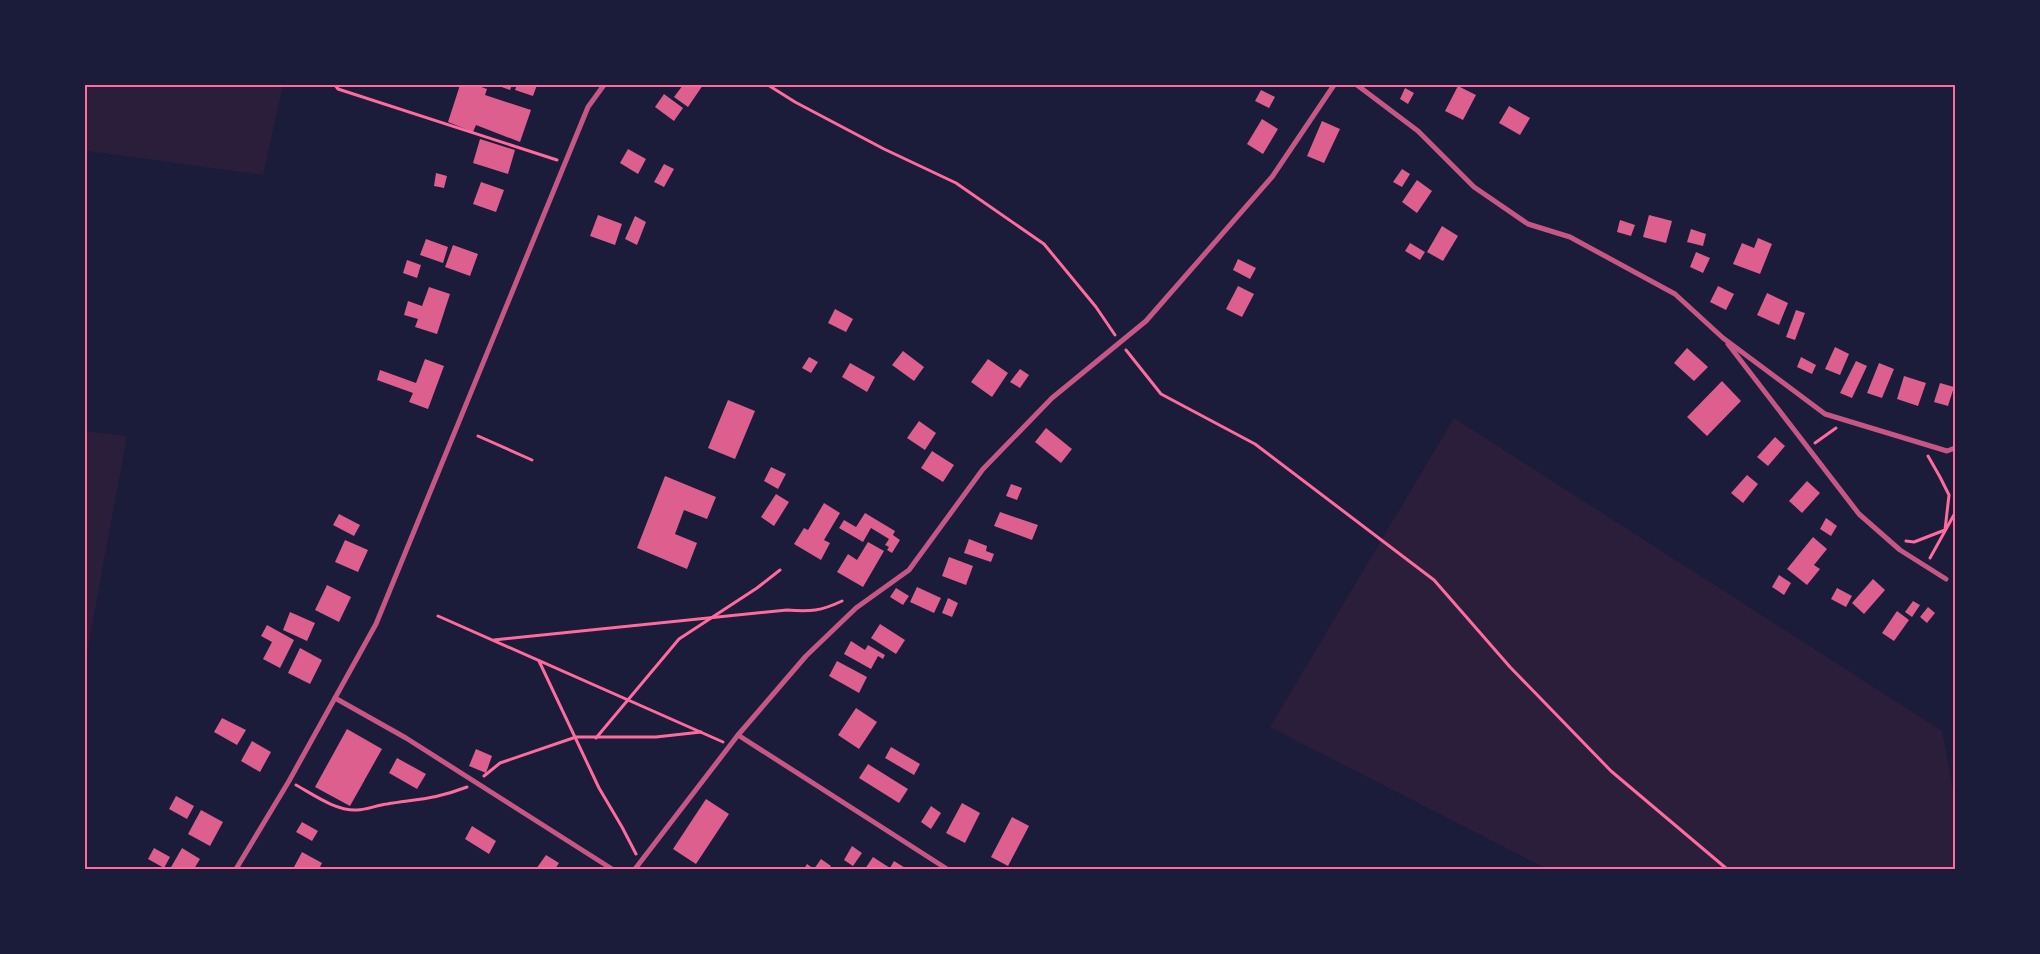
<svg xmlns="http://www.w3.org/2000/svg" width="2040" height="954" font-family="Ubuntu,sans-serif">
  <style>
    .green { fill: #2a1e3b }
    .building { fill: #dd5f8e }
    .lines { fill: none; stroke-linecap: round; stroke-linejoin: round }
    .path { stroke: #ff6b9d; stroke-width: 3 }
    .minor { stroke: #c65784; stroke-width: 5 }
    .neatline { fill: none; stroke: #ff6b9d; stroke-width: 2 }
  </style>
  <rect width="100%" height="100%" fill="#1b1b3a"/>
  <!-- green -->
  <g class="green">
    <path d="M85 85H283L263 175 88 151 85 170Z"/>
    <path d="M1454 418 1942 731 1955 800V869H1547L1270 727Z"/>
    <path d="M85 431 127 436 85 663Z"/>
  </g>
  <!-- building -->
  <g class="building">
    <path d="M460 85H476L487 89 485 95 531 110 520 142 476 125 473 132 448 122Z"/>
    <path d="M496 85H512L510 90Z"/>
    <path d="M517 85H537L533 96 515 90Z"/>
    <path d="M683 85H703L688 107 674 97Z"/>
    <path d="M1458 86 1476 95 1463 120 1445 111Z"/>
    <path d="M1405 88 1414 93 1408 104 1400 99Z"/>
    <path d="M1261 90 1275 97 1269 108 1255 101Z"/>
    <path d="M664 94 683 108 674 121 655 107Z"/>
    <path d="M1509 106 1530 118 1520 135 1499 123Z"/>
    <path d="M1262 119 1278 129 1263 154 1247 144Z"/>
    <path d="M1322 121 1340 129 1324 163 1307 156Z"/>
    <path d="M480 139 515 150 508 174 473 163Z"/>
    <path d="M628 149 646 159 638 174 620 163Z"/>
    <path d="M664 164 674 169 664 187 654 182Z"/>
    <path d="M1402 169 1410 174 1402 187 1393 182Z"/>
    <path d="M436 173 447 176 444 188 434 186Z"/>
    <path d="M1417 180 1432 191 1417 213 1402 202Z"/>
    <path d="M481 182 504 190 496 212 473 204Z"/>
    <path d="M598 215 622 224 615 245 590 236Z"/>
    <path d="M1649 215 1672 221 1666 243 1643 237Z"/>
    <path d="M635 216 646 222 637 245 625 239Z"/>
    <path d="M1620 220 1635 225 1631 236 1617 232Z"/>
    <path d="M1442 226 1458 236 1443 261 1427 252Z"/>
    <path d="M1691 229 1706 234 1703 246 1687 242Z"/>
    <path d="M1758 238 1772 244 1760 274 1733 264 1742 243 1754 248Z"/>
    <path d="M426 239 448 247 443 263 420 255Z"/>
    <path d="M1410 243 1425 252 1420 260 1405 251Z"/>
    <path d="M453 245 478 254 470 276 445 267Z"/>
    <path d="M1696 252 1710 258 1703 273 1690 267Z"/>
    <path d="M1238 259 1256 268 1250 279 1233 270Z"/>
    <path d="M407 260 421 265 417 278 403 273Z"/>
    <path d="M1238 286 1254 294 1242 317 1226 309Z"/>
    <path d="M1718 286 1734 294 1726 310 1710 302Z"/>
    <path d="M429 287 450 294 437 334 415 327 418 319 404 315 408 301 422 306Z"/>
    <path d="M1767 293 1788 303 1779 325 1757 315Z"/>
    <path d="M835 309 853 319 846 332 828 323Z"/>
    <path d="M1796 310 1805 313 1795 340 1786 337Z"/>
    <path d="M1835 347 1849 354 1840 375 1825 369Z"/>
    <path d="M1687 348 1708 367 1694 381 1674 363Z"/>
    <path d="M903 351 924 367 914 381 892 365Z"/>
    <path d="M809 357 818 362 811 373 802 368Z"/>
    <path d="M1801 357 1816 365 1812 374 1797 367Z"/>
    <path d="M425 359 444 366 428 409 409 402 413 393 377 380 380 370 416 383Z"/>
    <path d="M988 359 1008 373 992 397 971 382Z"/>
    <path d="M1856 361 1867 366 1852 398 1840 393Z"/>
    <path d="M850 363 875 377 867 392 842 377Z"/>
    <path d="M1879 363 1894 369 1882 398 1867 393Z"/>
    <path d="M1020 369 1029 375 1020 388 1010 382Z"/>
    <path d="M1904 376 1926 383 1918 406 1897 399Z"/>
    <path d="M1722 381 1741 401 1707 436 1687 417Z"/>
    <path d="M1940 383 1954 387 1948 406 1934 402Z"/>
    <path d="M728 400 755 411 735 459 708 448Z"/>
    <path d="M919 421 936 433 925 450 907 438Z"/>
    <path d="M1046 428 1072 449 1061 463 1035 442Z"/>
    <path d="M1775 437 1785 446 1768 466 1757 457Z"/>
    <path d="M932 451 954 465 943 482 921 468Z"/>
    <path d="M771 467 786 474 778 489 764 481Z"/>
    <path d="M1747 475 1758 484 1743 503 1731 493Z"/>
    <path d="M665 476 716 497 707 519 684 510 675 534 697 543 687 569 637 548Z"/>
    <path d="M1807 481 1820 493 1802 513 1789 501Z"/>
    <path d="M1011 484 1022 488 1017 500 1006 496Z"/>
    <path d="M776 494 789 502 774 526 761 517Z"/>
    <path d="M824 503 840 513 824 540 830 543 821 560 794 544 804 528 808 530Z"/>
    <path d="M1000 512 1038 525 1032 540 994 526Z"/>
    <path d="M865 513 895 531 893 535 900 540 892 553 887 550 889 547 885 545 889 539 871 528 863 542 839 528 844 520 856 527Z"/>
    <path d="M339 514 360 525 354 536 333 525Z"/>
    <path d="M1826 518 1837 526 1831 536 1820 529Z"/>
    <path d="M1813 537 1827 549 1814 565 1820 569 1807 585 1787 569Z"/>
    <path d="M969 539 987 546 986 551 994 554 991 562 964 553Z"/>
    <path d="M345 540 368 550 358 572 335 562Z"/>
    <path d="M868 542 884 551 863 587 837 572 848 554 857 560Z"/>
    <path d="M949 557 973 566 966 585 942 576Z"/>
    <path d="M1779 575 1791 583 1784 595 1772 587Z"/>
    <path d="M1873 579 1885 590 1864 614 1852 603Z"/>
    <path d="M327 585 351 597 339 622 315 610Z"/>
    <path d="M917 587 941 598 934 613 910 602Z"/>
    <path d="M896 588 909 596 903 605 890 597Z"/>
    <path d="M1837 588 1852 596 1846 607 1831 599Z"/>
    <path d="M948 598 958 603 952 617 942 613Z"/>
    <path d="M1913 601 1920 605 1912 617 1905 612Z"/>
    <path d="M1928 607 1935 613 1927 623 1920 617Z"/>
    <path d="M1897 611 1909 620 1894 641 1882 633Z"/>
    <path d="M290 612 315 623 307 641 283 630Z"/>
    <path d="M880 624 905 640 896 654 871 638Z"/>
    <path d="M267 625 294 640 280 668 263 659 272 642 261 636Z"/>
    <path d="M851 641 865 650 868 645 885 655 883 659 878 656 871 669 844 654Z"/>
    <path d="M300 648 322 660 310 684 288 673Z"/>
    <path d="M837 661 867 677 859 693 829 676Z"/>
    <path d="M856 708 877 722 859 749 838 735Z"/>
    <path d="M222 718 246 730 237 745 214 732Z"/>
    <path d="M347 729 382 749 350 806 315 787Z"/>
    <path d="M252 741 271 752 260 772 241 761Z"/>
    <path d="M891 747 920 764 914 775 885 758Z"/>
    <path d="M476 749 492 756 486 773 469 766Z"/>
    <path d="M397 758 426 774 417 789 389 773Z"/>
    <path d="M868 764 908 789 899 803 859 778Z"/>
    <path d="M176 796 194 806 187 819 169 809Z"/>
    <path d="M706 799 729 814 696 864 673 849Z"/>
    <path d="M962 803 980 813 965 843 946 833Z"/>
    <path d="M931 806 941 813 931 829 921 822Z"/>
    <path d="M201 810 223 822 210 846 188 834Z"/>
    <path d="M1012 817 1029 826 1008 866 991 857Z"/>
    <path d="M302 822 318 831 312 841 296 832Z"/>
    <path d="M472 826 496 841 489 854 465 839Z"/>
    <path d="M852 846 862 853 853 866 844 860Z"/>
    <path d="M154 848 170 857 164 868 148 859Z"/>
    <path d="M182 848 200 859 194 869H170Z"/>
    <path d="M302 852 322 863 319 869H293Z"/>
    <path d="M546 855 559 863 555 869H536Z"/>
    <path d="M873 857 890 868 894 861 907 869H865Z"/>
    <path d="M821 859 831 866 829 869H804L807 864 814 869Z"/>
  </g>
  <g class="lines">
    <!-- path -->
    <g class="path">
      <path d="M335 85 338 89 557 160"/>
      <path d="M768 85 795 102 884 149 956 183 1044 244 1096 307 1115 335"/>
      <path d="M1126 350 1161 394 1255 444 1434 580 1510 667 1611 771 1727 869"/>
      <path d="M478 436 532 460"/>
      <path d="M1815 443 1836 428"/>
      <path d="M1906 541 1914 542 1945 530 1949 495 1940 477 1928 456"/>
      <path d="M1930 558 1955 513"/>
      <path d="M438 616 723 742"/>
      <path d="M494 640 787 610C810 612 821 611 842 601"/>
      <path d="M539 661 599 788 622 827 636 854"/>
      <path d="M596 738 679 639 757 588 780 570"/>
      <path d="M484 776 500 763 576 737H656L701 732"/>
      <path d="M296 785C314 795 336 811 357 810 367 810 377 805 387 804 418 799 436 799 467 787"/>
    </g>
    <!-- minor -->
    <g class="minor">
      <path d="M1357 85 1418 131 1474 187 1528 224 1570 237 1675 294 1723 338 1825 414 1947 451 1955 448"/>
      <path d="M1728 344 1859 514 1900 550 1946 579"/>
      <path d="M335 698 406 738 612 869"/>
      <path d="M738 735 947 869"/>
      <path d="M236 869 289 781 376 624 588 107 604 85"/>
      <path d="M635 869 738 735 806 656 856 608 909 570 983 469 1052 398 1146 321 1272 177 1334 85"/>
    </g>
  </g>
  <!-- border -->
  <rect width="2040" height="954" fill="none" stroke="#1b1b3a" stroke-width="172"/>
  <rect x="86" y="86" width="1868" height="782" class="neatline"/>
</svg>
